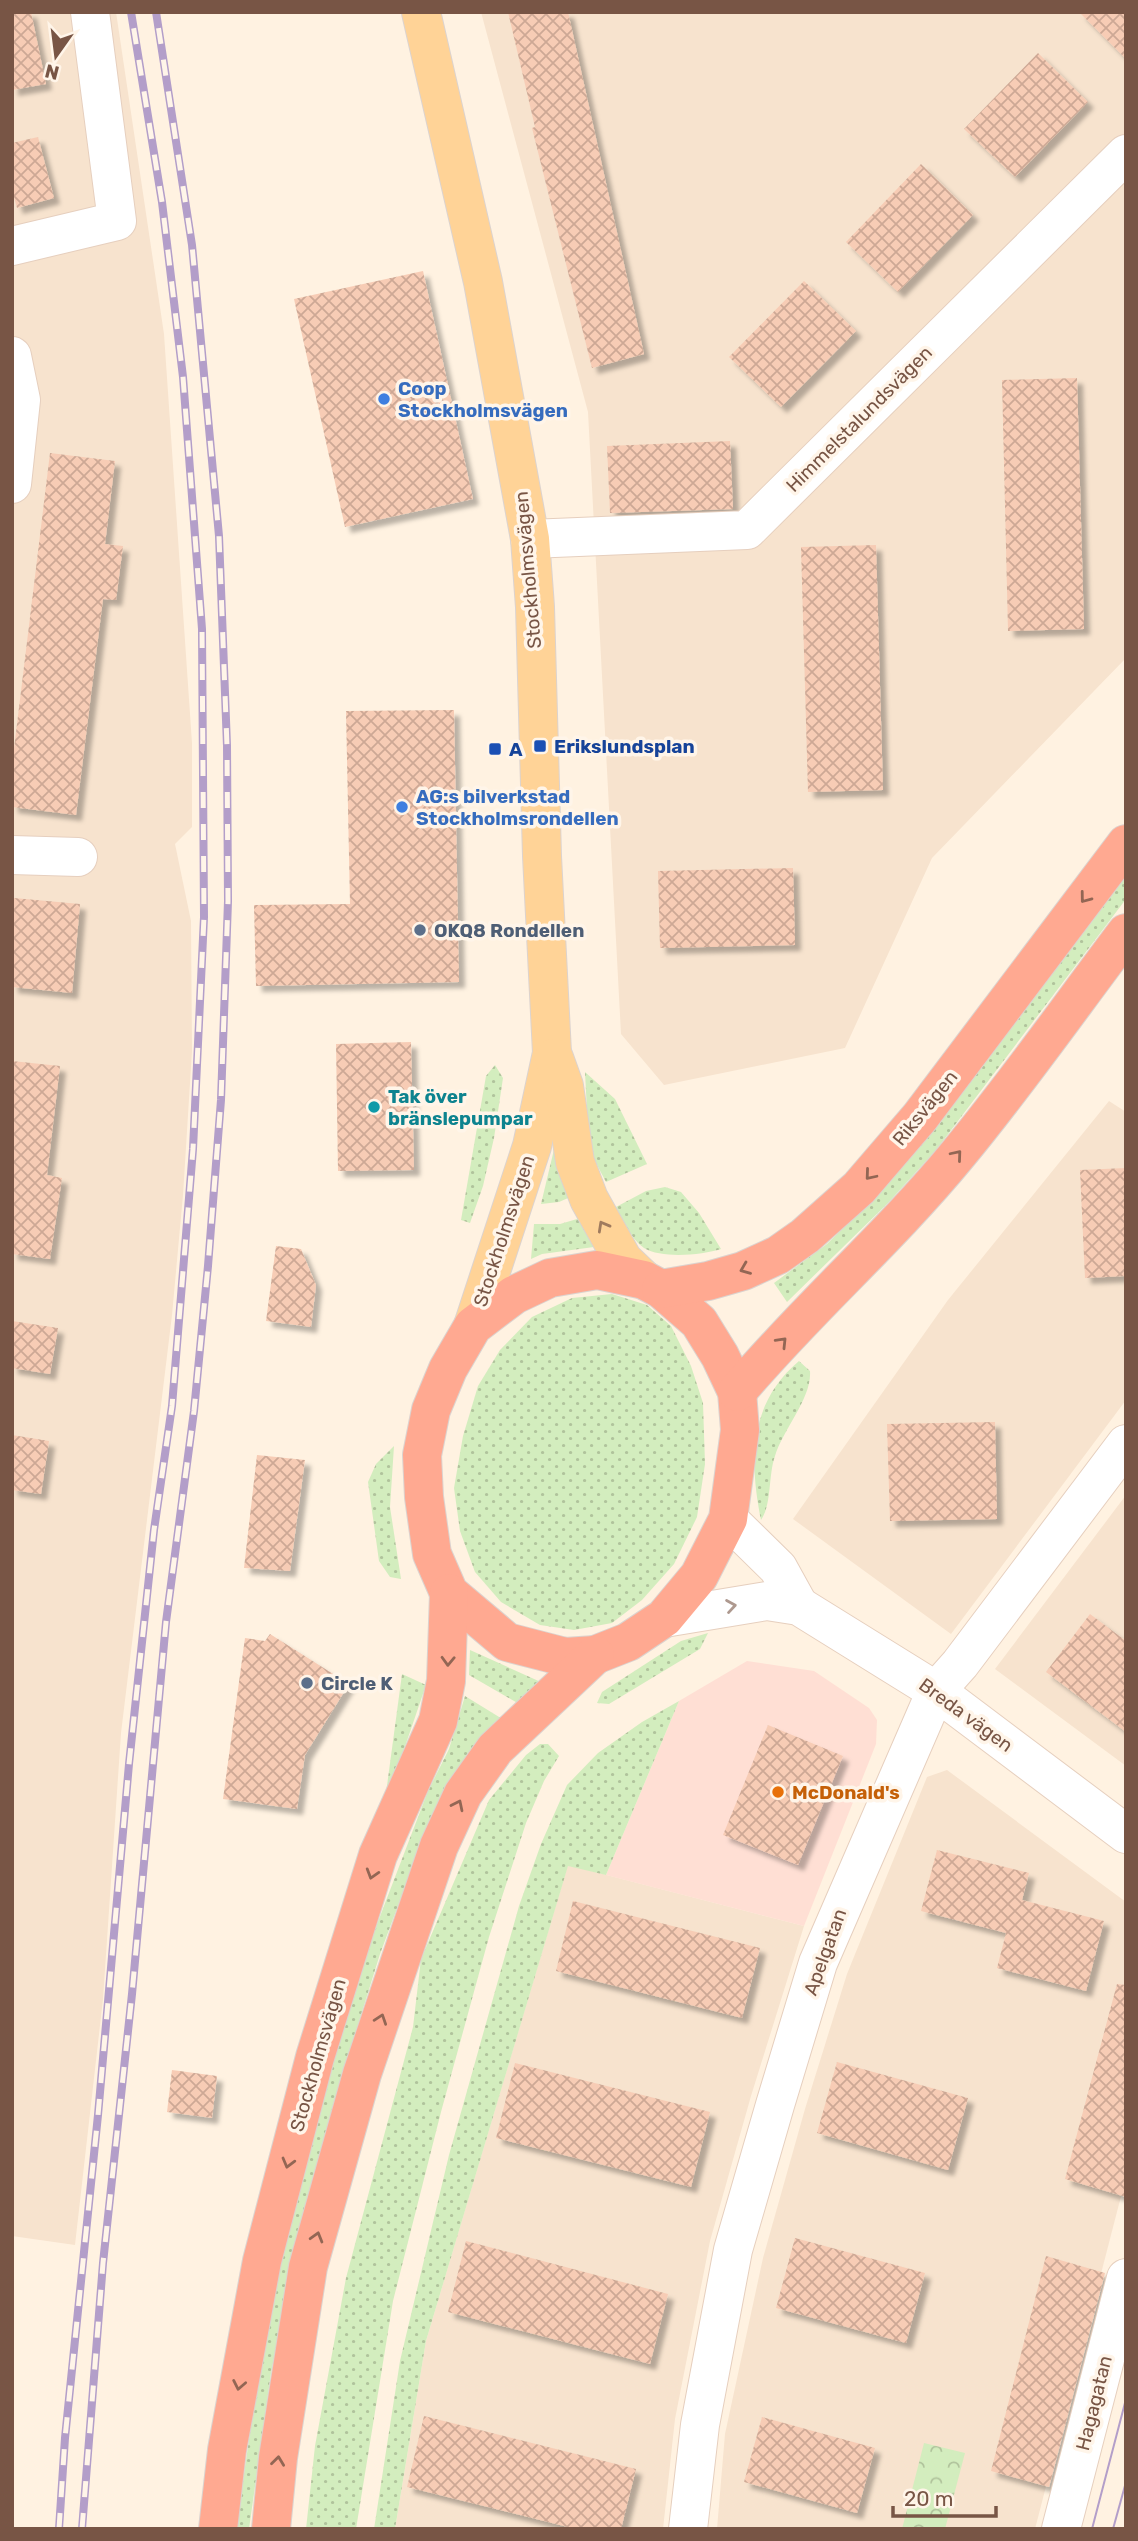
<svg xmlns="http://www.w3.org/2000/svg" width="1138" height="2541" font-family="Rubik,sans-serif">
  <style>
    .residential { fill: #f7e3ce }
    .commercial { fill: #ffdfd4 }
    .grass { fill: url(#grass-dots) }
    .park { fill: url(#park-crowns) }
    .building { fill: url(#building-cross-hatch); filter: url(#shadow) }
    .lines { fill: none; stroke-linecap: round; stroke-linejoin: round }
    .minor-casing { stroke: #e6cfbe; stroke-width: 40 }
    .major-casing { stroke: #dcd3cf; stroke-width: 40 }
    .highway-casing { stroke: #dcd3cf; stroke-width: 40 }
    .minor { stroke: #fff; stroke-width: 38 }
    .major { stroke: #ffd397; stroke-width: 38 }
    .highway { stroke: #ffa991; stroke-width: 38 }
    .tram { stroke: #b39ec9; stroke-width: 2 }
    .rail-casing { stroke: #b39ec9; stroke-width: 8 }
    .rail { stroke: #fff5e9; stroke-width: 5; stroke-dasharray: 16; stroke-linecap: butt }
    .oneway { stroke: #936654 }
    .oneway2 { stroke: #a07b5e }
    .oneway3 { stroke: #ae998f }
    .shop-dot { fill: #3f7fe0; stroke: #fff5e9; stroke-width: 2.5 }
    .transit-dot { fill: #1a4fb4; stroke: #fff5e9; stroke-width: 2.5 }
    .service-dot { fill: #5c6f8a; stroke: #fff5e9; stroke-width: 2.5 }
    .culture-dot { fill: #0f9aa8; stroke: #fff5e9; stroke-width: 2.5 }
    .food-dot { fill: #e8710a; stroke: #fff5e9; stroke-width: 2.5 }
    .labels { text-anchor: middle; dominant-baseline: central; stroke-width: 7; stroke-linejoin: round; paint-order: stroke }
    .shop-label { font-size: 19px; font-weight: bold; fill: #366cbe; stroke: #fff5e9; text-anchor: start }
    .street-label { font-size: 19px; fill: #785545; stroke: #fff5e9 }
    .transit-label { font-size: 19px; font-weight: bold; fill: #164399; stroke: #fff5e9; text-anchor: start }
    .service-label { font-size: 19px; font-weight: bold; fill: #4e5e75; stroke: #fff5e9; text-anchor: start }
    .culture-label { font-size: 19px; font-weight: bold; fill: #0d838f; stroke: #fff5e9; text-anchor: start }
    .food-label { font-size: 19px; font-weight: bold; fill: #c56008; stroke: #fff5e9; text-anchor: start }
  </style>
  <defs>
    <pattern id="grass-dots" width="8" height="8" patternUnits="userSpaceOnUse" patternTransform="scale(1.75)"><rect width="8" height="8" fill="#d3edbe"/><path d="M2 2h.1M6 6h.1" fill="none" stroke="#b0c39c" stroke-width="1.8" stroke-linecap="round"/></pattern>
    <pattern id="park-crowns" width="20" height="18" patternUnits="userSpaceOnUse" patternTransform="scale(1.75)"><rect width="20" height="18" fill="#d3edbe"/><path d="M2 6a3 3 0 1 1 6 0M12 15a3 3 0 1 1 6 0" fill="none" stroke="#b0c39c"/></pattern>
    <pattern id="building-cross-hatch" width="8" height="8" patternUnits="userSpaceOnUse" patternTransform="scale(1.75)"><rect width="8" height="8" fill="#f7ccb5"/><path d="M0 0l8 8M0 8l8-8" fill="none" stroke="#cda895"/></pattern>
    <filter id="shadow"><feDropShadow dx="6" dy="6" stdDeviation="2" flood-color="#0004"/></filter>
  </defs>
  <rect width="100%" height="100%" fill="#fff2e1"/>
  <!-- residential -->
  <g class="residential">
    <path d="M12 12H116L164 334 192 743V827L175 844 191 921 192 1051 183 1195 172 1315 121 1733 103 1999 75 2245 12 2236Z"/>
    <path d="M481 12H1126V658L932 858 845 1048 664 1085 621 1034 588 412Z"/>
    <path d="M1109 1101 1126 1112V1400L951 1634 793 1519 948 1300Z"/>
    <path d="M1126 1495V1766L995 1669Z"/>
    <path d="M947 1770 1126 1902V2177L1035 2529H717L725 2434 763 2258 805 2109 847 1974 927 1777Z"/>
    <path d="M568 1865 804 1926 751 2096 710 2241 675 2419 663 2529H395L426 2341Z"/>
  </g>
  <!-- commercial -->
  <path class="commercial" d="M747 1661 814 1671 869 1708 877 1720 876 1744 804 1926 606 1875 679 1701Z"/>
  <!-- grass -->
  <g class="grass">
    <path d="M1126 874V899L936 1150 887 1204 787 1302 774 1283 827 1244 875 1197Z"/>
    <path d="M495 1065 503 1078 494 1138 483 1186 470 1223 461 1220 486 1076Z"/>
    <path d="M585 1072 615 1099 647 1164 606 1182 589 1150Z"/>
    <path d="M557 1137 575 1195 559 1202 541 1204Z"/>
    <path d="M665 1187 681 1192 699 1213 721 1249C702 1255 662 1259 644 1248 630 1238 623 1221 616 1207L646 1191Z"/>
    <path d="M584 1217 594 1247 542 1254 531 1259 534 1224H560Z"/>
    <path d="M612 1294 647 1305 671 1326 691 1366 703 1403 705 1464 697 1517 674 1564 642 1600 612 1623 574 1630 540 1625 501 1602 475 1572 460 1531 454 1488 463 1436 478 1386 500 1350 532 1317 572 1298Z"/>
    <path d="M799 1361 810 1371C812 1398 783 1429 775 1456 768 1476 772 1504 761 1520 749 1460 749 1403 799 1361Z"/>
    <path d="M394 1446 390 1507 401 1579 390 1577 379 1561 368 1482 376 1464Z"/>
    <path d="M708 1633 700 1649 609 1704 597 1703 602 1692 681 1641Z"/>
    <path d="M470 1650 543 1683 521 1705 469 1675Z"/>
    <path d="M402 1674 426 1685 384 1808Z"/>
    <path d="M465 1696 504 1720 412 1868 380 1954 333 2105 289 2285 271 2373 249 2529H236L269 2302 295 2189 361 1966 428 1791 449 1749Z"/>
    <path d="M679 1701 606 1875 568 1866 426 2341 395 2529H374L400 2361 449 2155 519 1906 541 1844 567 1785 598 1753 642 1722Z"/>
    <path d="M540 1744H548L559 1756 544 1781 526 1823 489 1937 441 2112 393 2301 356 2529H306L315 2446 346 2278 413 2027 421 1959 489 1800 526 1755Z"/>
  </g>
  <!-- park -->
  <path class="park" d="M924 2443 965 2453 945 2529H902Z"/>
  <!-- building -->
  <g class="building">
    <path d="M12 12H31L46 84 12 90Z"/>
    <path d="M508 12H568L644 354 592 368 532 128 535 127Z"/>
    <path d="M1079 12H1126V59Z"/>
    <path d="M1038 53 1088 102 1015 177 964 129Z"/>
    <path d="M38 137 54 198 17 208 12 190V143Z"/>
    <path d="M921 164 973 215 898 292 846 242Z"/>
    <path d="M423 271 473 499 345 527 294 299Z"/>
    <path d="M804 281 856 331 781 407 729 357Z"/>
    <path d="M1077 378 1084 629 1008 631 1002 380Z"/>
    <path d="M730 441 733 509 610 513 607 446Z"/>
    <path d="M50 453 115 461 105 544 123 546 116 600 103 599 76 815 12 807V765Z"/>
    <path d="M876 545 883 790 808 792 801 547Z"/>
    <path d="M454 710 459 982 256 986 254 905 350 904 346 711Z"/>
    <path d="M793 868 795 945 660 948 658 871Z"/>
    <path d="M14 898 80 904 72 993 12 987Z"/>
    <path d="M411 1042 414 1170 338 1171 336 1044Z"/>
    <path d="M12 1061 60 1066 47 1175 62 1178 50 1259 12 1254Z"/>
    <path d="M1126 1168V1276L1085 1278 1080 1170Z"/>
    <path d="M276 1246 301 1249 316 1285 311 1327 266 1321Z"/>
    <path d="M12 1321 58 1328 50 1374 12 1368Z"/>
    <path d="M995 1422 997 1519 890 1521 887 1424Z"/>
    <path d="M12 1435 49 1441 41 1494 12 1490Z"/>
    <path d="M257 1455 305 1460 290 1571 244 1568Z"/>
    <path d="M1090 1614 1126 1641V1732L1046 1672Z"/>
    <path d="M270 1634 349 1684 305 1755 297 1809 223 1799 245 1638 265 1641Z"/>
    <path d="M768 1725 843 1756 798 1865 723 1835Z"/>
    <path d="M937 1850 1029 1873 1022 1900 1104 1921 1086 1991 997 1968 1006 1933 921 1911Z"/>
    <path d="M573 1901 760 1948 742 2018 556 1971Z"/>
    <path d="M1117 1984 1126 1985V2197L1065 2179Z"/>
    <path d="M837 2062 968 2098 948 2170 817 2133Z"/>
    <path d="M515 2063 710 2112 691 2187 496 2138Z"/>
    <path d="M172 2070 217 2076 212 2118 167 2112Z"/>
    <path d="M795 2238 925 2273 906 2343 776 2308Z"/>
    <path d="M466 2241 668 2294 650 2364 448 2312Z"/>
    <path d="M1046 2256 1105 2273 1049 2487 991 2471Z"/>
    <path d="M424 2416 636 2469 621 2529H576L407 2487Z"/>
    <path d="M762 2417 875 2448 857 2513 744 2482Z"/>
  </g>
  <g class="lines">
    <defs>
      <g id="minor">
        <path d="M12 246 117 221 90 12"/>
        <path d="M12 356 21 400 12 484"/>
        <path d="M530 539 747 530 1126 154"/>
        <path d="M12 855 78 857"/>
        <path d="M728 1519 778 1568 799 1606"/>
        <path d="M664 1618 767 1601 799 1606 936 1691 1126 1834"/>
        <path d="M688 2529 700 2425 733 2250 775 2105 818 1963 936 1691 960 1664 1126 1444"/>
        <path d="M1061 2529 1126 2278"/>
      </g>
      <g id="major">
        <path d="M421 12 483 282 530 539 535 607 542 856 552 1053 532 1146 473 1326"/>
        <path d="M554 1058 564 1086 575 1162 589 1199 623 1260 644 1280"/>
      </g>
      <g id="highway">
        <path d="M597 1270 644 1280 661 1289 699 1322 720 1356 737 1392 740 1430 728 1519 699 1576 664 1618 628 1642 595 1655 565 1657 507 1642 449 1593 432 1554 424 1497 422 1455 431 1410 448 1369 473 1326 514 1295 550 1278Z"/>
        <path d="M661 1289 708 1281 743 1271 778 1255 805 1236 859 1188 920 1117 1126 844"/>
        <path d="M737 1392C806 1310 889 1238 958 1154 1017 1083 1070 1007 1126 933"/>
        <path d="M218 2529 227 2450 262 2261 315 2057 378 1855 438 1721 446 1681 449 1593"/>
        <path d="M271 2529 278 2458 308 2267 362 2074 439 1846 463 1794 495 1749 595 1655"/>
      </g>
    </defs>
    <!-- minor casing -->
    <use href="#minor" class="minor-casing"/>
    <!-- major casing -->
    <use href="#major" class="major-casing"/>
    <!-- highway casing -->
    <use href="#highway" class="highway-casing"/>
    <!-- minor -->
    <use href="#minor" class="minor"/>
    <!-- major -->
    <use href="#major" class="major"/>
    <!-- highway -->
    <use href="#highway" class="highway"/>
    <!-- tram -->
    <g class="tram">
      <path d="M1092 2529 1126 2399"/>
      <path d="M1113 2529 1126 2482"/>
    </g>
    <defs>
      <g id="rail">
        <path d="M59 2529 65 2438 98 2115 129 1764 154 1530 172 1406 193 1149 204 917 202 629 183 377 162 202 131 12"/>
        <path d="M82 2529 103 2263 132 1994 166 1622 194 1411 208 1266 221 1100 228 901 227 746 219 536 192 245 156 12"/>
      </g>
    </defs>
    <!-- rail casing -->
    <use href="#rail" class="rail-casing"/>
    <!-- rail -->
    <use href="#rail" class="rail"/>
  </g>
  <!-- one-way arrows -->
  <defs><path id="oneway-chevron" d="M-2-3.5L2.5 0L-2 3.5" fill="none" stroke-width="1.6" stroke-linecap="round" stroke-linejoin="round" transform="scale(1.75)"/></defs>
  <g class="oneway">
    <use href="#oneway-chevron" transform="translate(1085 898) rotate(127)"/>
    <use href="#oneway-chevron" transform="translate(957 1155) rotate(-50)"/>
    <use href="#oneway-chevron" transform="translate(870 1175) rotate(130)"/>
    <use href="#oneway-chevron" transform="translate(745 1269) rotate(158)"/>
    <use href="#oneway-chevron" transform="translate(782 1342) rotate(-46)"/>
    <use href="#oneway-chevron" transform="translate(448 1661) rotate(92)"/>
    <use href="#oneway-chevron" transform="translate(458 1805) rotate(-64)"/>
    <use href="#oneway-chevron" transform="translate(372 1874) rotate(107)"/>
    <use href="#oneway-chevron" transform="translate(381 2019) rotate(-71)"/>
    <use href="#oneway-chevron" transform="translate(288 2163) rotate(105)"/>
    <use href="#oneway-chevron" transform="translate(317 2237) rotate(-74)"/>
    <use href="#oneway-chevron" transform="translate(239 2385) rotate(101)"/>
    <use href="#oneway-chevron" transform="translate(278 2461) rotate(-83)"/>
  </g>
  <use class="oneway2" href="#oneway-chevron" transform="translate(603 1226) rotate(-119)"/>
  <use class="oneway3" href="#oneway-chevron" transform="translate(731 1606) rotate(-9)"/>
  <!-- markers -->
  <g class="shop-dot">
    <circle cx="384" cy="399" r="7"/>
    <circle cx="402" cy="807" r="7"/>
  </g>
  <g class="transit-dot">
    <rect x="533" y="739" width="14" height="14" rx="3.5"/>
    <rect x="488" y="742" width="14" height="14" rx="3.5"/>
  </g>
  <g class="service-dot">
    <circle cx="420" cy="930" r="7"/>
    <circle cx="307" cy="1683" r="7"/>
  </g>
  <circle class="culture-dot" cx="374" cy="1107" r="7"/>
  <circle class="food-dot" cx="778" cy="1792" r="7"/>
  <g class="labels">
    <!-- shop labels -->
    <g class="shop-label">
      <text x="398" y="388">Coop<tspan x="398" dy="22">Stockholmsvägen</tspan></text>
      <text x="416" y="796">AG:s bilverkstad<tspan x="416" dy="22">Stockholmsrondellen</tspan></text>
    </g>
    <!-- street labels -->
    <g class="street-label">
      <text transform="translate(859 419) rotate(-45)">Himmelstalundsvägen</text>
      <text transform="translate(528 570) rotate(-95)">Stockholmsvägen</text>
      <text transform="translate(925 1108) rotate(-51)">Riksvägen</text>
      <text transform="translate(504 1231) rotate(-72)">Stockholmsvägen</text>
      <text transform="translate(966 1715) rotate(36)">Breda vägen</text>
      <text transform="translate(825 1952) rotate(-70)">Apelgatan</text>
      <text transform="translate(318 2055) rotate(-74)">Stockholmsvägen</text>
      <text transform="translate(1094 2403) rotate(-76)">Hagagatan</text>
    </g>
    <!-- transit labels -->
    <g class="transit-label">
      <text x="554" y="746">Erikslundsplan</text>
      <text x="509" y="749">A</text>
    </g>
    <!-- service labels -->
    <g class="service-label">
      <text x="434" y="930">OKQ8 Rondellen</text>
      <text x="321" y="1683">Circle K</text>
    </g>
    <!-- culture labels -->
    <g class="culture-label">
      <text x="388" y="1096">Tak över<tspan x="388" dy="22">bränslepumpar</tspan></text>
    </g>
    <!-- food labels -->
    <g class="food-label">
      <text x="792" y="1792">McDonald's</text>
    </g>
  </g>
  <!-- border -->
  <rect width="1138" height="2541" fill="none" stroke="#785545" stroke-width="28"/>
  <!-- north arrow -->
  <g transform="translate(56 56) rotate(194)" stroke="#fff5e9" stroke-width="5" paint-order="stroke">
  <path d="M0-5L12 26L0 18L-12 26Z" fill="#785545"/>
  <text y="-10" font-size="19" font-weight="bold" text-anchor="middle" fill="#785545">N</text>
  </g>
  <!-- scale -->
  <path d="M893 2506v10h103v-10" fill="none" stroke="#785545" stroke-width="3.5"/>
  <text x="904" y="2506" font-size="21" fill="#785545" stroke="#fff5e9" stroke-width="5" paint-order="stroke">20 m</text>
</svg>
